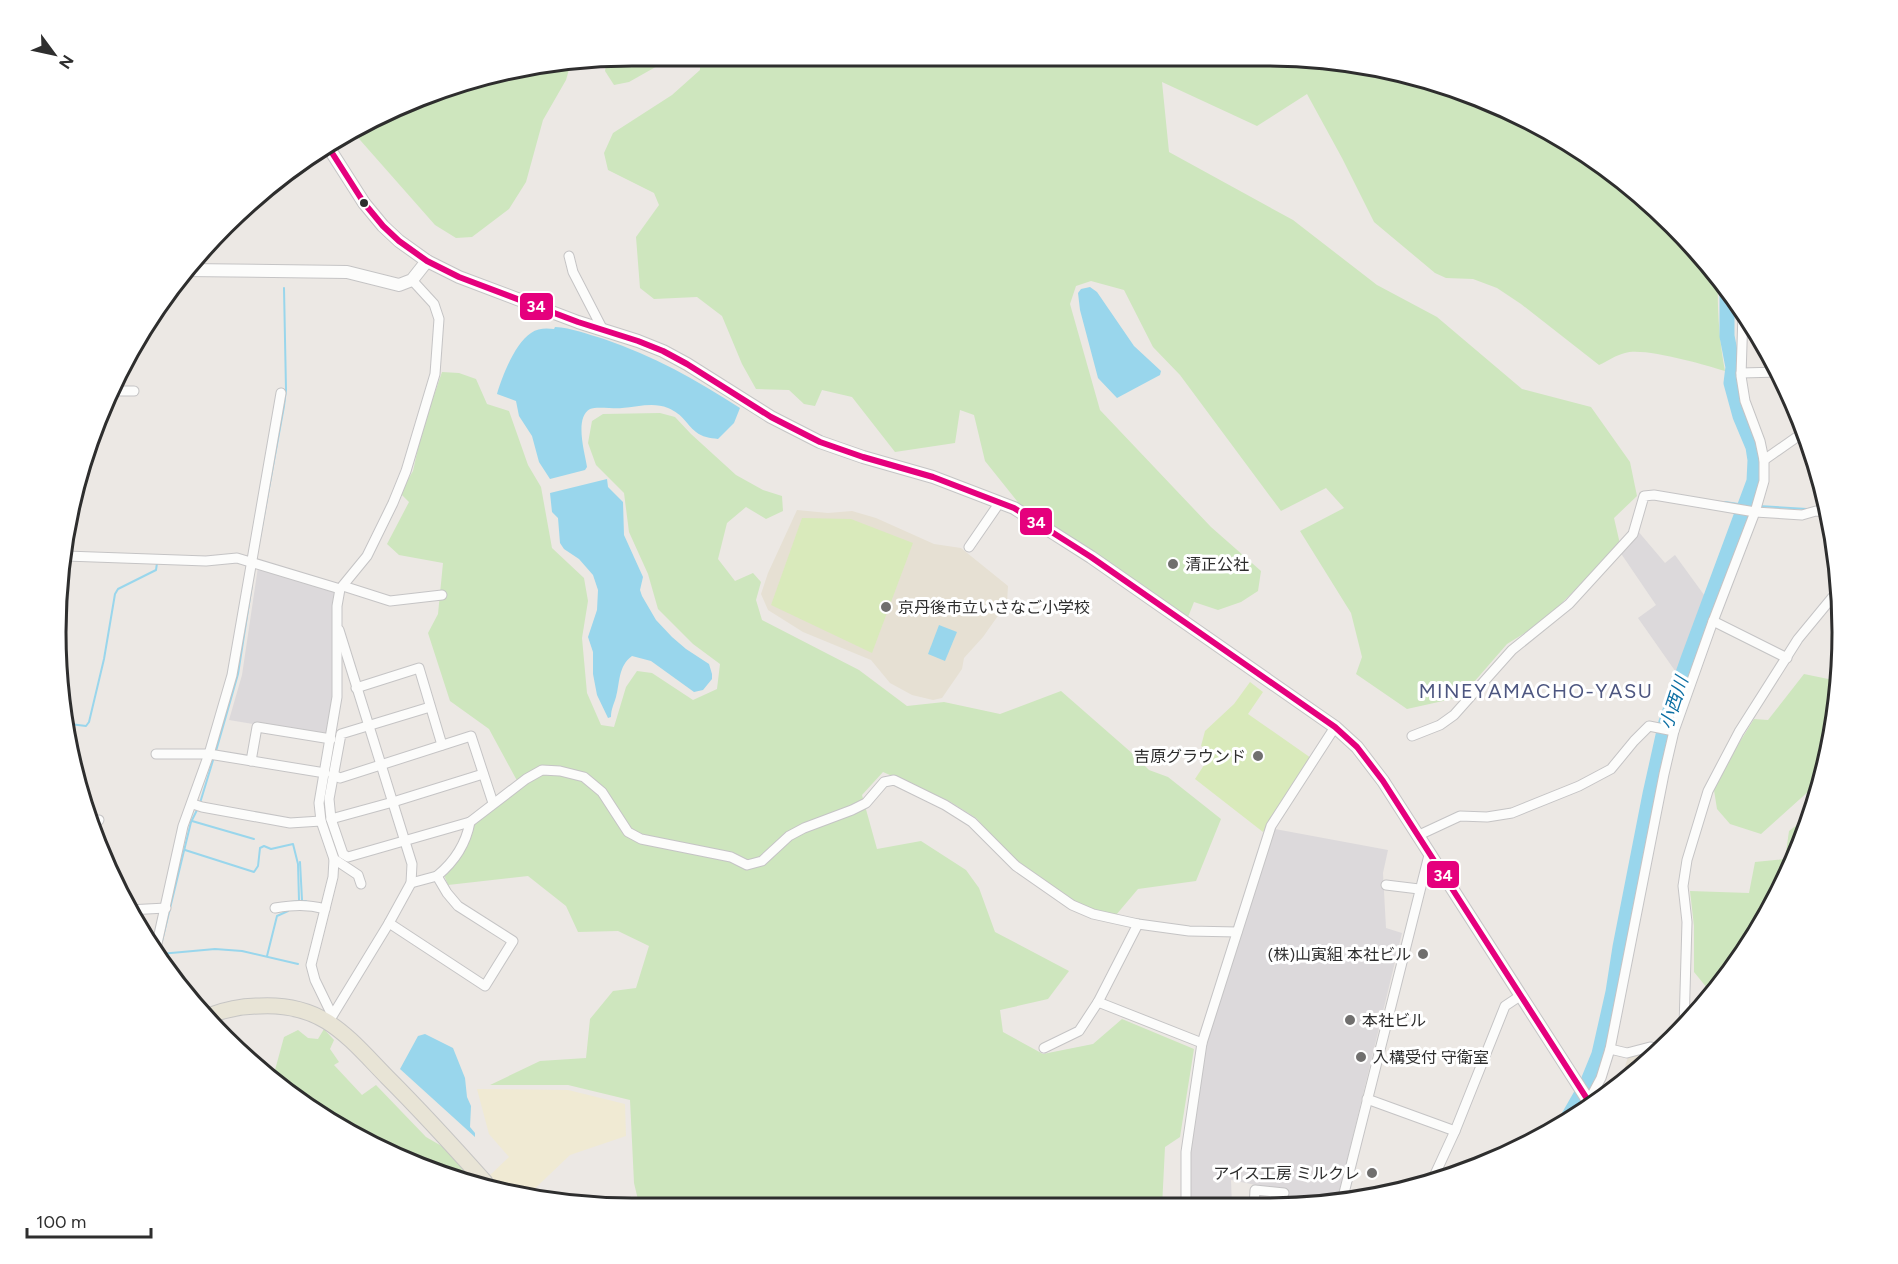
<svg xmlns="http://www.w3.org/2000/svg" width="1898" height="1264" font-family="Figtree,'Noto Sans JP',sans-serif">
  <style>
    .industrial { fill: #dcd9db }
    .education { fill: #e6e0d3 }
    .green { fill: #cee6be }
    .sand { fill: #f0ead3 }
    .pitch { fill: #d9eabb }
    .water { fill: #99d6ec }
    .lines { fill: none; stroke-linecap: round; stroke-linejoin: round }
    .stream { stroke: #99d6ec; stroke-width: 2 }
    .river { stroke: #99d6ec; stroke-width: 15 }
    .minor-casing { stroke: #c5c4c5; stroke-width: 11 }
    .tertiary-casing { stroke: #c5c4c5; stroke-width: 14 }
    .primary-casing { stroke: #c6c5c4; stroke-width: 17 }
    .minor { stroke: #fcfcfb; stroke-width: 9 }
    .tertiary { stroke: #fcfcfb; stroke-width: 12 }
    .primary { stroke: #e8e4d6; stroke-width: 15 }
    .bus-1-casing { stroke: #fff; stroke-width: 10 }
    .bus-1 { stroke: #e5007d; stroke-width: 6 }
    .bus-dot { fill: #2e2e2e; stroke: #fff; stroke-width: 2 }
    .poi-dot { fill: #706f6e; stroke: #fff; stroke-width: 2 }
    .labels { text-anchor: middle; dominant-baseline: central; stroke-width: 6; stroke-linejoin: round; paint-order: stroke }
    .poi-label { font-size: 16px; fill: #2e2e2e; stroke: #fff; text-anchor: start }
    .water-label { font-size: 18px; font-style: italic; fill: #0d6fa3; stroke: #fff }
    .quarter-label { font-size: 20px; letter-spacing: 1.5px; fill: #4d5680; stroke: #fff }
    .rim { fill: none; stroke: #2e2e2e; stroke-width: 3 }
    .line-badge { stroke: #fff; stroke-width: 2 }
    .badge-label { font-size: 16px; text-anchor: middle; font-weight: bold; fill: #fff }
  </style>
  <rect width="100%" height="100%" fill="#ece8e4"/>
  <!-- industrial -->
  <g class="industrial">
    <path d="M1637 530 1665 563 1675 555 1707 599 1678 675 1638 618 1656 605 1620 552Z"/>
    <path d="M258 567 333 590 335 594V697L326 736 229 720 242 675Z"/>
    <path d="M1275 829 1388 850 1383 873 1386 928 1402 933 1337 1202 1303 1207H1283L1286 1191 1231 1180 1232 1207H1189V1154L1202 1058Z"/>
  </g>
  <!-- education -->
  <g class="education">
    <path d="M797 510 828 513 852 511 876 518 934 544 961 548 1008 586 1007 603 983 637 964 658 962 669 942 698 933 700 912 695 890 683 871 660 803 632 768 610 761 594 768 573Z"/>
    <path d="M1658 1050 1618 1088 1629 1054Z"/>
  </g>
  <!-- green -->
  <g class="green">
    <path d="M632 56H675L629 82 614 85 605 71 607 60Z"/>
    <path d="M700 56 1342 60 1521 115 1646 199 1718 275C1717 308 1719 339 1725 371 1705 365 1644 347 1625 353 1616 355 1608 361 1599 365L1521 304 1497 288 1473 279 1446 278 1435 273 1374 222 1342 158 1307 94 1257 126 1162 82 1169 152 1293 220 1377 285 1437 317 1522 389 1591 407 1630 462 1637 496 1614 518 1620 544 1544 621 1507 644 1461 697 1407 709 1356 674 1362 657 1351 613 1300 531 1344 508 1326 488 1281 511 1180 375 1153 347 1124 290 1091 281 1076 286 1070 304 1100 410 1211 527 1261 571 1258 591 1241 602 1218 610 1194 602 1188 617 1021 506 985 461 974 415 960 410 955 443 895 452 852 397 822 390 815 406 804 404 789 390 756 389 742 364 722 316 697 297 654 299 640 288 636 237 659 205 654 193 608 170 604 153 613 133 672 95 700 70Z"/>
    <path d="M570 66 566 80 543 120 526 182 509 209 472 237 456 238 435 225 353 132 447 86Z"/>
    <path d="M442 372 459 373 476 379 487 404 509 411 528 465 541 487 552 548 584 578 588 601 582 638 587 693 601 725 614 727 626 687 637 671 652 673 693 700 717 689 720 664 693 644 658 609 648 574 629 532 624 493 596 465 588 443 592 421 603 414 660 413 675 417 691 434 736 475 763 490 782 496 783 511 766 519 746 507 727 523 718 559 735 581 753 573 761 582 756 600 762 620 859 670 907 706 944 702 1000 714 1061 691 1133 754 1149 770 1168 777 1221 819 1196 881 1138 889 1116 915 1094 911 1073 902 1018 864 976 818 949 801 883 772 862 795 877 849 921 841 966 870 979 888 995 932 1069 971 1048 999 1000 1010 1003 1032 1043 1054 1093 1044 1122 1019 1194 1049 1180 1137 1165 1147 1162 1207 639 1204 634 1183 630 1100 568 1085H490L540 1061 586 1058 590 1019 613 991 636 988 649 946 618 931 578 932 566 906 528 876 448 885 444 875 466 845 475 824 497 805 521 788 489 729 450 701 428 633 438 614 443 563 399 555 387 544 409 502 400 493 413 471 422 430Z"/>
    <path d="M1804 674 1838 681V708L1820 781 1761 834 1730 824 1717 809 1714 790 1726 764 1754 719 1768 720Z"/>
    <path d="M1813 813 1765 921 1712 994 1694 972V926L1690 891 1749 893 1755 862 1785 859 1789 831Z"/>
    <path d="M324 1029 334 1040 330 1049 339 1062 334 1065 362 1095 376 1085 426 1137 445 1148 473 1178 377 1149 267 1076 275 1070 284 1037 298 1030 308 1038 318 1039Z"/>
  </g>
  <!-- sand -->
  <path class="sand" d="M477 1089 568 1090 625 1104 626 1136 570 1155 528 1195 496 1185 488 1177 509 1157 489 1134Z"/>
  <!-- pitch -->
  <g class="pitch">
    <path d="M802 518 851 519 913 543 872 653 771 605Z"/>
    <path d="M1250 682 1263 692 1248 714 1311 758 1263 832 1195 779 1212 753 1201 746 1205 731 1234 704Z"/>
  </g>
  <!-- water -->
  <g class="water">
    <path d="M1090 287 1097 292 1134 346 1161 371 1160 375 1117 398 1098 378 1080 310 1078 293 1081 289Z"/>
    <path d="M555 327C572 328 587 334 604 339 654 356 695 379 740 408L734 423 718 439C710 438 702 437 696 432 685 423 684 415 668 408 653 402 638 407 622 408 614 409 596 406 590 409 574 418 585 453 587 467L585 470 550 479 539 462 532 436 519 416 516 401 497 394C502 377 515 343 531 333 538 328 546 328 554 329Z"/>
    <path d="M607 479 608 487 623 502 624 535 643 577 640 590 642 596 656 620 672 637 686 649 709 664 712 674V679L703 690 694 692 651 661 632 656C618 666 620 683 616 697 614 704 611 709 611 717L608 718 597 695 593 674V652L588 637 597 610 598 590 593 575 579 559 564 549 560 543 558 518 552 512 550 493Z"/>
    <path d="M939 625 957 632 945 661 928 654Z"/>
    <path d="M425 1034 453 1048 465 1078 467 1097 471 1106 470 1127 475 1133V1137L400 1069 418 1036Z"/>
  </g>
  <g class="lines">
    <!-- stream -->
    <g class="stream">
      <path d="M1725 502 1745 505"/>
      <path d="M1746 505H1753"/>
      <path d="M1759 506 1807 509"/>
      <path d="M1815 507 1827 506"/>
      <path d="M260 537 284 406 286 390 284 288"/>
      <path d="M70 724 86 726 89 722 104 659 115 594 118 589 156 570 157 563"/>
      <path d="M216 751 238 674 252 584"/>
      <path d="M200 803 214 757"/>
      <path d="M192 821 254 839"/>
      <path d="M185 850 254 872 258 866 260 848 264 846 271 849 293 844 298 864 299 900"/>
      <path d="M300 862 302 900"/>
      <path d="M291 902 306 901"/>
      <path d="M162 941 191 822 198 808"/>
      <path d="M160 954 215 949 242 951 298 964"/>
      <path d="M267 956 277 916 288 911"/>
    </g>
    <!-- river -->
    <path class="river" d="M1566 1121 1586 1086 1599 1054 1613 992 1620 947 1650 794 1666 722 1688 659 1754 481 1755 460 1753 447 1740 416 1731 383 1733 367 1727 336V287"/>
    <defs>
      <g id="minor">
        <path d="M569 256 573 272 603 330"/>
        <path d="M1741 373 1780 372"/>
        <path d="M111 391H134"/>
        <path d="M1764 460 1804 432"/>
        <path d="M969 547 1000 502"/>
        <path d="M66 556 206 561 237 558 340 589"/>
        <path d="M343 586 390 601 442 595"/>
        <path d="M1713 621 1787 658"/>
        <path d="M356 688 419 668 442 745"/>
        <path d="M430 707 341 734 329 799 331 819 343 854 348 857 470 822 526 779 542 770 560 771 584 777 602 792 628 832 641 839 731 857 747 865 762 861 789 836 804 828 852 810 866 803 884 782 894 780 945 805 972 822 1016 866 1072 905 1093 914 1138 924 1189 931 1237 932"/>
        <path d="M1412 736 1440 725 1454 715 1512 650 1569 604 1633 534 1644 496 1654 495 1755 512 1802 515 1816 511 1828 512"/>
        <path d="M156 754H209L325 773"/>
        <path d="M251 761 257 727 331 739"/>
        <path d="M333 775 340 778 471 736 493 803"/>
        <path d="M193 804 202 807 290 823 321 821"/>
        <path d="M331 819 393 802 483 774"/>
        <path d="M92 821 99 820"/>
        <path d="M1417 836 1460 816 1487 817 1512 813 1579 786 1611 769 1634 741 1649 726 1674 731"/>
        <path d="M334 859 358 875 361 884"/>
        <path d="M437 876C454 862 466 844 470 822"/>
        <path d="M1386 885 1419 889"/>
        <path d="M275 908C293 905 307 904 325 909"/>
        <path d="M128 910 166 908"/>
        <path d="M389 923 485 986 513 941 458 906 447 893 437 876 411 883"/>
        <path d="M156 948 183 826 209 754 232 675 281 393"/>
        <path d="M1098 1002 1202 1043"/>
        <path d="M332 1015 315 980 311 965 333 877 334 859 321 821 319 803 337 697V606L340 589 367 556 393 503 406 471 435 374 439 319 434 304 412 280"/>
        <path d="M331 1018 389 923 411 883 412 864 339 630"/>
        <path d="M1684 1027 1687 922 1683 886 1687 860 1708 791 1739 732 1798 639 1840 588"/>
        <path d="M1044 1048 1079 1031 1098 1002 1138 924"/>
        <path d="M1610 1049 1627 1053 1650 1047 1660 1049"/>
        <path d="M1367 1099 1455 1131"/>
        <path d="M1584 1110 1601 1078 1610 1049 1664 774 1674 731 1712 624 1755 512 1764 481V460L1760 441 1745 401 1741 376 1743 313"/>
        <path d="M1431 1183 1455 1131 1505 1006 1520 996"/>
        <path d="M1342 1201 1429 855"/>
        <path d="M1186 1207V1152L1202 1043 1271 826 1335 727"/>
        <path d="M1254 1207 1255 1190 1284 1193"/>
      </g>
      <g id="tertiary">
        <path d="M327 145 364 203 383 226 399 241 427 261 459 277 578 322 638 341 663 351 687 364 771 417 820 442 863 457 933 477 1014 508 1091 557 1335 727 1357 747 1383 781 1591 1105"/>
        <path d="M186 270 347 272 399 285 412 280 427 261"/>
        <path d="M60 632 64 564"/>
      </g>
      <path id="primary" d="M211 1015C227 1009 243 1006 260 1006 323 1003 347 1036 387 1077 421 1111 453 1146 485 1182"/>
    </defs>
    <!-- minor casing -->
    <use href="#minor" class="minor-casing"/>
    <!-- tertiary casing -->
    <use href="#tertiary" class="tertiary-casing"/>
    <!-- primary casing -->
    <use href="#primary" class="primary-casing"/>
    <!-- minor -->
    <use href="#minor" class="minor"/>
    <!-- tertiary -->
    <use href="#tertiary" class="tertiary"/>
    <!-- primary -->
    <use href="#primary" class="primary"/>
    <defs>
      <path id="bus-1" d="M327 145 364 203 383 226 399 241 427 261 459 277 578 322 638 341 663 351 687 364 771 417 820 442 863 457 933 477 1014 508 1091 557 1335 727 1357 747 1383 781 1591 1105"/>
    </defs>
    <!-- bus-1 casing -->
    <use href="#bus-1" class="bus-1-casing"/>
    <!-- bus-1 -->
    <use href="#bus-1" class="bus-1"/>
  </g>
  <!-- markers -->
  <circle class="bus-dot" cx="364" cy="203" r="5"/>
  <g class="poi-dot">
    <circle cx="1173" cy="564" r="6"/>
    <circle cx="886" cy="607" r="6"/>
    <circle cx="1258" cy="756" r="6"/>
    <circle cx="1423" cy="954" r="6"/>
    <circle cx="1350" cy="1020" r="6"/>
    <circle cx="1361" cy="1057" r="6"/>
    <circle cx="1372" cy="1173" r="6"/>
  </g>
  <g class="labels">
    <!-- poi labels -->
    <g class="poi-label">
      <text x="1185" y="564">清正公社</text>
      <text x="898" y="607">京丹後市立いさなご小学校</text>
      <text x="1246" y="756" text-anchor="end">吉原グラウンド</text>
      <text x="1411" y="954" text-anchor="end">(株)山寅組 本社ビル</text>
      <text x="1362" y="1020">本社ビル</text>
      <text x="1373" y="1057">入構受付 守衛室</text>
      <text x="1360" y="1173" text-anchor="end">アイス工房 ミルクレ</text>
    </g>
    <!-- water labels -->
    <g class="water-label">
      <text transform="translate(1674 703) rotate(-72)">小西川</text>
    </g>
    <!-- quarter labels -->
    <g class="quarter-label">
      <text x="1536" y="691">MINEYAMACHO-YASU</text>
    </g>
  </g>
  <!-- crop -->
  <path d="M0 0H1898V1264H0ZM632 66H1266A566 566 0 0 1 1832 632V632A566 566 0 0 1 1266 1198H632A566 566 0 0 1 66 632V632A566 566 0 0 1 632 66Z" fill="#fff" fill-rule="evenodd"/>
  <path class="rim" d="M632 66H1266A566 566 0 0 1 1832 632V632A566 566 0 0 1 1266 1198H632A566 566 0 0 1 66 632V632A566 566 0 0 1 632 66Z"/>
  <g class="line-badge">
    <rect x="519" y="292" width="35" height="29" rx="6" fill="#e5007d"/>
    <rect x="1019" y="507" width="34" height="29" rx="6" fill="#e5007d"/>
    <rect x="1426" y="860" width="34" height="29" rx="6" fill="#e5007d"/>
  </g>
  <g class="badge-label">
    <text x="536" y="312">34</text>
    <text x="1036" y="528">34</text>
    <text x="1443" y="881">34</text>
  </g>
  <!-- north arrow -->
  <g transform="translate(54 54) rotate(123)" stroke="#ffffff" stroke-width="4.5" paint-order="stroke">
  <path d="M0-4.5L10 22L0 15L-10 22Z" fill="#2e2e2e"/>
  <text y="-9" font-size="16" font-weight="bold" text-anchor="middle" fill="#2e2e2e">N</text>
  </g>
  <!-- scale -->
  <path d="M27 1228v9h124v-9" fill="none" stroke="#2e2e2e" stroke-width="3"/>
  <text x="36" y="1228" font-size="18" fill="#2e2e2e" stroke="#ffffff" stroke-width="4.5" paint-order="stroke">100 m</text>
</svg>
